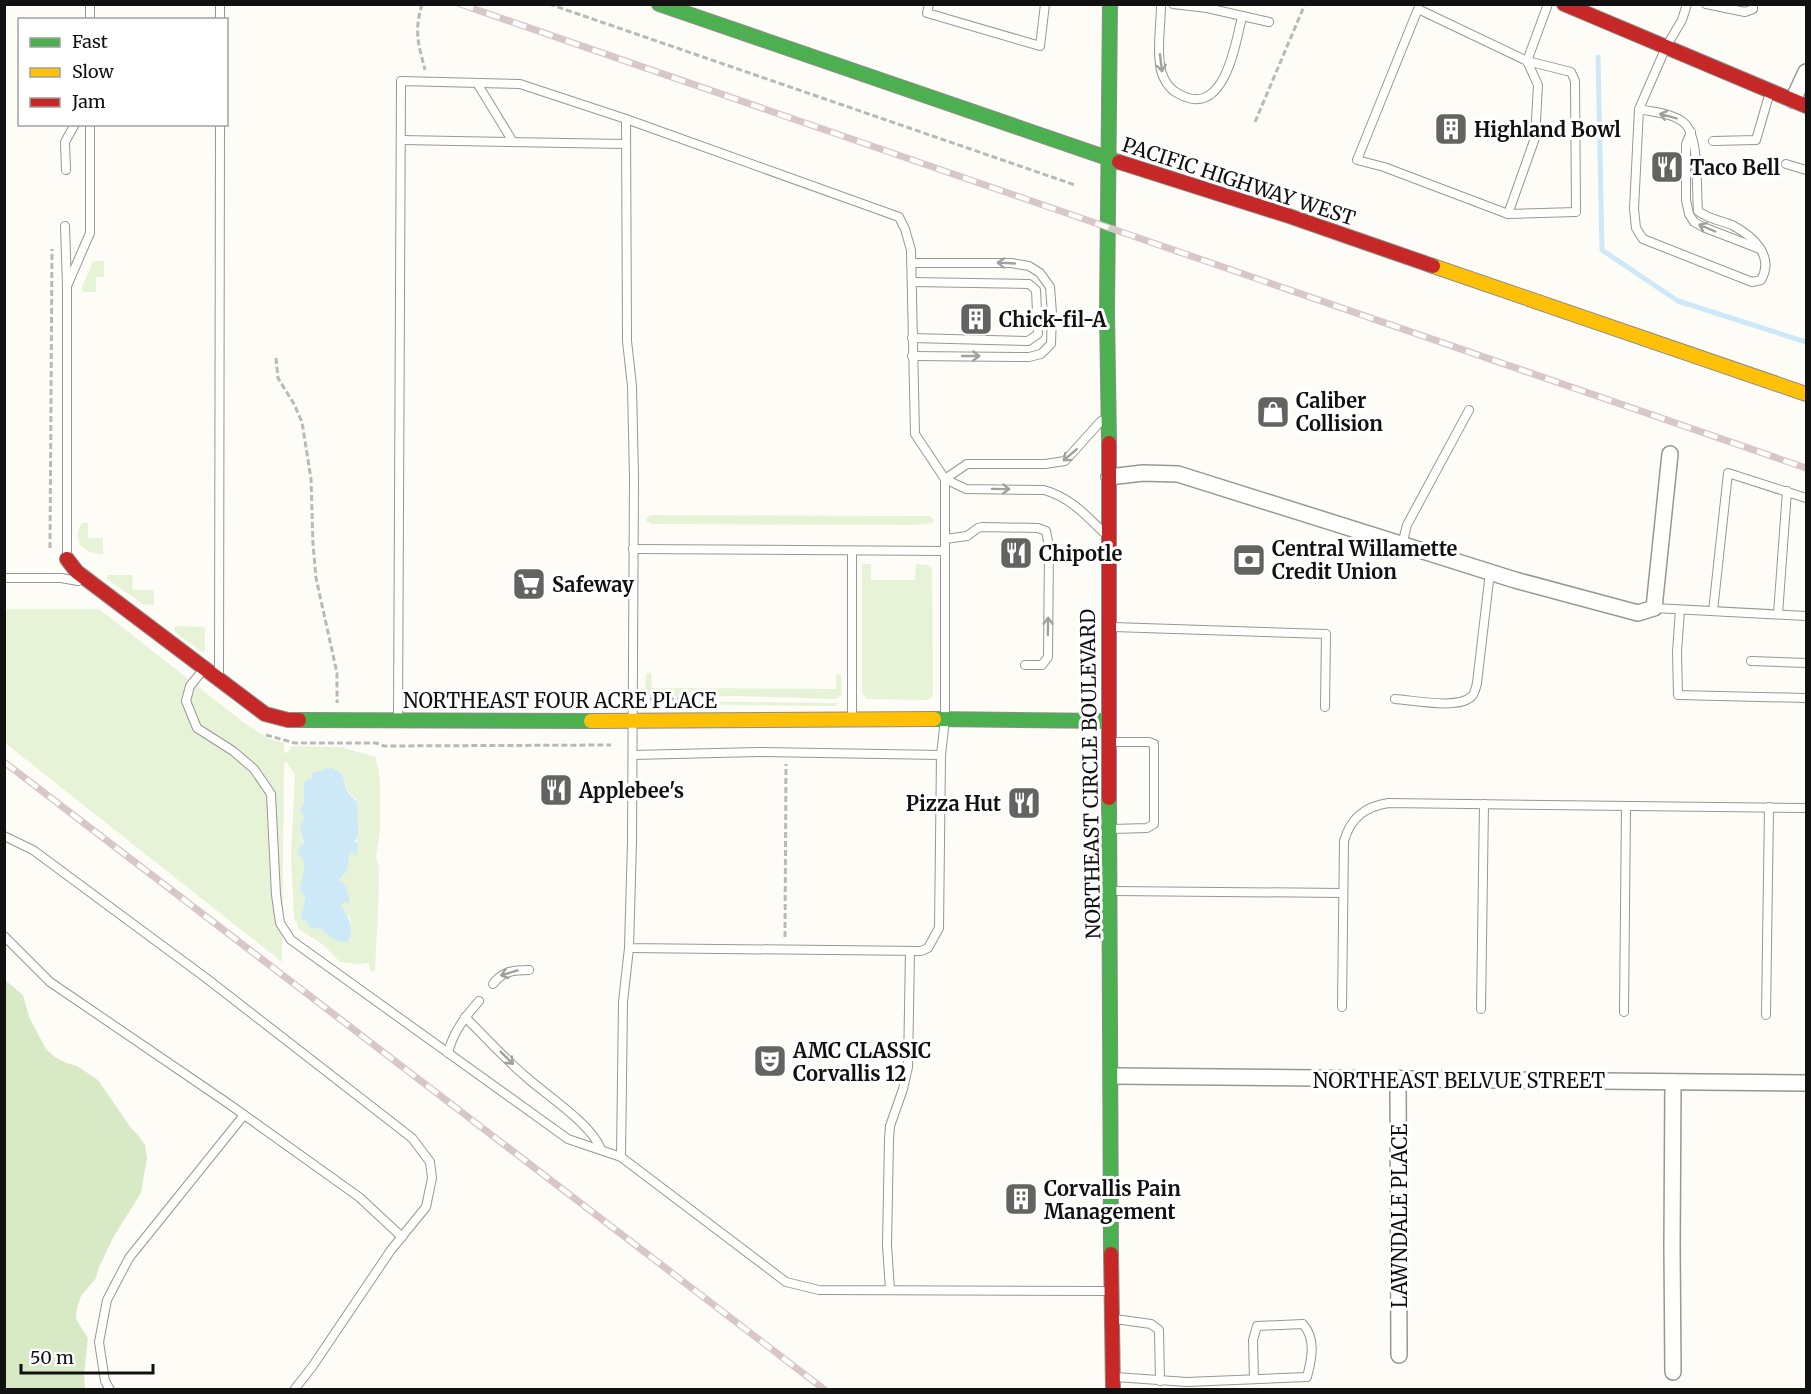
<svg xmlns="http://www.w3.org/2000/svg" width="1811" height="1394" font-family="Merriweather,serif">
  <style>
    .green { fill: #e7f3d7; fill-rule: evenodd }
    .forest { fill: #d8eac5 }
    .water { fill: #cde8f7 }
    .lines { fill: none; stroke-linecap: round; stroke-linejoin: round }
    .stream { stroke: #cde8f7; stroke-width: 5 }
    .lane-casing { stroke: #979795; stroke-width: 10 }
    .street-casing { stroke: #979795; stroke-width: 18 }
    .fast-casing { stroke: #8e8d8b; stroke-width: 16 }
    .slow-casing { stroke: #8e8d8b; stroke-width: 16 }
    .jam-casing { stroke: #8e8d8b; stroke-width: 16 }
    .path { stroke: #b9b9b8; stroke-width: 3; stroke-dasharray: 6 3; stroke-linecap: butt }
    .lane { stroke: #fffffe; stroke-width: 8 }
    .street { stroke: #fffffe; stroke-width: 15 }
    .fast { stroke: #4caf50; stroke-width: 14 }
    .slow { stroke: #ffc107; stroke-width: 14 }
    .jam { stroke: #c62828; stroke-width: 14 }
    .rail-casing { stroke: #d9c6c7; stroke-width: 7 }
    .rail { stroke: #fff; stroke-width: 4.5; stroke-dasharray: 14; stroke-linecap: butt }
    .oneway { stroke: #a0a09f }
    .labels { text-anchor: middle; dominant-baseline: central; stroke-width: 6; stroke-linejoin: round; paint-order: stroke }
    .poi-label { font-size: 20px; font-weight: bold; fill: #111; stroke: #fff; text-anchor: start }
    .street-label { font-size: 20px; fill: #111; stroke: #fff }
  </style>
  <rect width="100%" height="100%" fill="#fdfcf7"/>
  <!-- green -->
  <g class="green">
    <path d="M95 261H104V277H96V292H83L82 287 92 263Z"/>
    <path d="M652 515 929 516 933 518V523L916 525 652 524 646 521V518Z"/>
    <path d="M82 523H88V538H103V554C83 554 71 541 82 523Z"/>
    <path d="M862 564H871V580H915L916 564 927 565 932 568 933 696 928 700 867 699 862 693Z"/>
    <path d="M107 575H132L133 590H154V605L143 604 107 579Z"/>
    <path d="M4 609H99L243 722 267 738 284 743V753L288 752 292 746 341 747 375 757 379 770 380 793V831L376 856 379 867V887L375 971H370L369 963 359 964 340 962 323 945 299 929 294 918 291 857 295 775 287 763 284 762 282 962 5 743ZM339 771C348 782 343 790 356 799L357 856 352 852 350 853 347 871 339 880C348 886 348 893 350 903L344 901 341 905 351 920 350 940 322 929 310 928 306 921 301 920 305 897 300 889C302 881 304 873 305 865 306 848 298 833 304 817L300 811 312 780Z"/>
    <path d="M176 626 205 627V651L202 652 175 632 174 628Z"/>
    <path d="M651 673 652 688 836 689V674H841L842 694 837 699H833L737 696 650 697 645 692 646 674Z"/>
    <path d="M650 701 839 703 836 706 651 704H649Z"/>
  </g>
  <!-- forest -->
  <path class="forest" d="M5 980 23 995 29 1017 46 1049 55 1057 66 1063 77 1066 98 1080 131 1128 139 1136 145 1145 147 1158 141 1193 114 1236 99 1267 96 1278 81 1296 77 1308 76 1319 88 1338 84 1375 85 1389H5Z"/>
  <!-- water -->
  <path class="water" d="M331 768C348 774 341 779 348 792 350 796 355 798 357 803L358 834 355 841 358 845 357 857 352 852 350 853 347 871 339 880C348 886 348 893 350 904L344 902 341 905C349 918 355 928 348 942 336 942 330 938 322 929L310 928 306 921 301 920 305 897 300 889 305 864 299 854V847L304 843 300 828 304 817 300 811 304 802V783L307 779H312V773Z"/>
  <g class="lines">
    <!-- stream -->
    <path class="stream" d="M1598 57 1602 250 1678 301 1806 342"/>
    <defs>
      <g id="lane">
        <path d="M220 4V20"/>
        <path d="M929 4 927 13 1040 46 1045 4"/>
        <path d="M1161 4C1161 24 1157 45 1160 64 1161 76 1168 89 1179 94 1224 119 1235 46 1242 17"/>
        <path d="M1173 4 1207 8 1269 22"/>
        <path d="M1706 4 1745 12 1753 9V4"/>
        <path d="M90 20V4"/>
        <path d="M1527 61 1538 85 1535 138 1508 214 1384 167 1357 160 1418 9 1527 61 1548 4"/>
        <path d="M477 83 513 142"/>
        <path d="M1639 109C1652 112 1672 113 1683 122 1700 134 1696 190 1698 211 1710 220 1720 220 1732 225 1753 236 1775 256 1761 280L1752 282 1643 239 1636 228 1634 209 1639 109 1666 47 1682 20 1687 4"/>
        <path d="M626 119 899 217 905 229 911 250 915 434 945 479V719L941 755 939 928 928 948 921 951 629 948 632 841 634 478 632 386 627 341Z"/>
        <path d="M1691 132 1686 144V200L1689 214 1694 222 1703 227 1760 249"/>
        <path d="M401 140 625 144"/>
        <path d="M1713 141 1756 140 1770 92"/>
        <path d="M1786 164 1806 170"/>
        <path d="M66 170 65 142 75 124"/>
        <path d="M1508 214 1576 212 1575 81 1571 72 1527 61"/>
        <path d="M65 226 67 285"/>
        <path d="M911 263H1011L1029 266 1040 273 1050 287 1052 313 1051 344 1041 354 1029 357 912 356"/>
        <path d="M912 282 1029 284 1036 290 1038 334 1028 341 912 338"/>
        <path d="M1101 421 1065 461 1045 464H967L945 479 966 489 1044 490C1069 497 1085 514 1103 532"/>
        <path d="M945 539 967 536 978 528 982 527 1038 528 1046 531 1049 546 1048 657 1042 665H1025"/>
        <path d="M1402 545 1407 525 1469 410"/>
        <path d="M633 549 945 551"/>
        <path d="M67 559V286L90 233V124"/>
        <path d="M4 578H61L78 581"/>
        <path d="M1654 608 1806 616"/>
        <path d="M1680 610 1677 652 1678 695 1806 698"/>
        <path d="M1713 611 1728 473 1806 498"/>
        <path d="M1778 614 1787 491"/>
        <path d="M1113 627 1326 634 1325 707"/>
        <path d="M1751 661 1806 663"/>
        <path d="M203 670 190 686 186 701 197 728 233 751 254 769 271 794 276 895 280 923 291 940 568 1139 621 1157 786 1282 819 1290 1107 1291"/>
        <path d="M219 676 220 124"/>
        <path d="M1395 699C1413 700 1459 710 1472 696 1475 693 1476 687 1477 683L1490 572"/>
        <path d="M852 717V551"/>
        <path d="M398 719 401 81 520 84 626 119"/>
        <path d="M633 755 759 752 941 755"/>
        <path d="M1112 829 1147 828 1154 824V744L1149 742H1113"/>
        <path d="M4 836 33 850 206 978 412 1138 430 1162 432 1178 426 1207 391 1250 312 1367 294 1390"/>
        <path d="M1113 891 1343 893"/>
        <path d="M4 936 50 982 226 1102 359 1197 402 1237"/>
        <path d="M493 984C503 971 513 970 529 970"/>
        <path d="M1342 1007 1344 841C1351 817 1365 807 1388 803L1806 808"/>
        <path d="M1481 1009 1484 804"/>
        <path d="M1624 1012 1626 806"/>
        <path d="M1766 1015 1769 807"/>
        <path d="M465 1017C485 1037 504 1058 525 1076 546 1095 593 1125 601 1150"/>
        <path d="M448 1053C453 1032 465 1017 479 1001"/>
        <path d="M621 1157 623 1002 629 948"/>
        <path d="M890 1290 887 1245 889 1139 890 1126 903 1089 908 1067 910 951"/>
        <path d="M1115 1319 1151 1324 1159 1330 1160 1381"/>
        <path d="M1115 1377 1187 1382 1307 1377C1312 1358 1316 1339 1303 1324L1257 1326 1253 1340 1254 1379"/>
        <path d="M110 1390 105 1381 99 1342 107 1300 129 1258 244 1115"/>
      </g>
      <g id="street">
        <path d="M1793 100 1806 72"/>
        <path d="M1109 477 1143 473 1178 474 1515 580 1638 613 1654 608 1670 454"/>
        <path d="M1112 1076 1806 1083"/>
        <path d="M1398 1078 1399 1355"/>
        <path d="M1673 1082 1672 1246 1673 1372"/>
      </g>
      <g id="fast">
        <path d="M659 4 1119 162"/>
        <path d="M1109 443 1107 312 1110 4"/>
        <path d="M934 719 1108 721"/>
        <path d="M299 720 591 721"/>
        <path d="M1109 798 1111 1254"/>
      </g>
      <g id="slow">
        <path d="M1433 266 1806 394"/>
        <path d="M591 721 934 719"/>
      </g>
      <g id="jam">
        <path d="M1564 4 1806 106"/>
        <path d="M1119 162 1289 216 1433 266"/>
        <path d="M1109 443V798"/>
        <path d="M67 559 77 572 265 714 288 720H299"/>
        <path d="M1111 1254 1113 1390"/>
      </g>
    </defs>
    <!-- lane casing -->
    <use href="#lane" class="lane-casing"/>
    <!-- street casing -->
    <use href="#street" class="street-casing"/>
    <!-- fast casing -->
    <use href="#fast" class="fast-casing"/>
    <!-- slow casing -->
    <use href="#slow" class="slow-casing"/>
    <!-- jam casing -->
    <use href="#jam" class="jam-casing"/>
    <!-- path -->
    <g class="path">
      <path d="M422 4C414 33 418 42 425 70"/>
      <path d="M549 4 1075 185"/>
      <path d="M1255 122 1305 4"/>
      <path d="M276 358 278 378 294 404 302 422 311 479 313 544 316 578 337 673V703"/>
      <path d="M50 548 52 249"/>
      <path d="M650 699H684"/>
      <path d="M266 735 295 743H376L384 746 611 745"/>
      <path d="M785 937 786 764"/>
    </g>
    <!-- lane -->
    <use href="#lane" class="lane"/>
    <!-- street -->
    <use href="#street" class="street"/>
    <!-- fast -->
    <use href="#fast" class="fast"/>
    <!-- slow -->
    <use href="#slow" class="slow"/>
    <!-- jam -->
    <use href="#jam" class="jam"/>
    <defs>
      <g id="rail">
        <path d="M460 4 1806 468"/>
        <path d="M4 762 825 1390"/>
      </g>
    </defs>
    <!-- rail casing -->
    <use href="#rail" class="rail-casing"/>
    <!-- rail -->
    <use href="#rail" class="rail"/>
  </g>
  <!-- one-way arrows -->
  <defs><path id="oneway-shaft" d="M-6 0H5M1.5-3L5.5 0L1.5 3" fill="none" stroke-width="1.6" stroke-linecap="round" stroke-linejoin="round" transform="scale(1.5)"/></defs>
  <g class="oneway">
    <use href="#oneway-shaft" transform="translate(1161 63) rotate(83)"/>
    <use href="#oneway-shaft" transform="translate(1668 116) rotate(-165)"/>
    <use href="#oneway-shaft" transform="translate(1707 228) rotate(-157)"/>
    <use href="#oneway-shaft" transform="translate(1006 263) rotate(-177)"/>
    <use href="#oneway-shaft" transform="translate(971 356)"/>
    <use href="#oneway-shaft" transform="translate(1070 455) rotate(139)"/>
    <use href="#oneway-shaft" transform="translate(1001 489) rotate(1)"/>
    <use href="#oneway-shaft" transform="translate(1048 626) rotate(-89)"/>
    <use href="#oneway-shaft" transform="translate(509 973) rotate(163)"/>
    <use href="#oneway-shaft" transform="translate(507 1058) rotate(45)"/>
  </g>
  <!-- icons -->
  <defs>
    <symbol id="building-square" viewBox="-11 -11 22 22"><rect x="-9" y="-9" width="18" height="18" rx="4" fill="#646362" stroke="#fff"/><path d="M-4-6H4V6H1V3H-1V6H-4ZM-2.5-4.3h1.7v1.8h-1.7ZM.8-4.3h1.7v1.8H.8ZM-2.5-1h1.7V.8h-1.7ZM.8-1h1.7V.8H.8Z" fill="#fff"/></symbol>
    <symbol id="restaurant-square" viewBox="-11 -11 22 22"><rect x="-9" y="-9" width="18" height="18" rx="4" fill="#646362" stroke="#fff"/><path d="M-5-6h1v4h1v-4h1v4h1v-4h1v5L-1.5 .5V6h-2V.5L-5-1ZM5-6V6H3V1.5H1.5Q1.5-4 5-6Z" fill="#fff"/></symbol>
    <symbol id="shop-square" viewBox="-11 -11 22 22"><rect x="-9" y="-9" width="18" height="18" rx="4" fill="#646362" stroke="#fff"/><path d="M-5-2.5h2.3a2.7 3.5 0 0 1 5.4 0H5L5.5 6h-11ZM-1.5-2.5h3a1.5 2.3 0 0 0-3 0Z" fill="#fff"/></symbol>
    <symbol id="bank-square" viewBox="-11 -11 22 22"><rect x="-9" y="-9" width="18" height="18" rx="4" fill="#646362" stroke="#fff"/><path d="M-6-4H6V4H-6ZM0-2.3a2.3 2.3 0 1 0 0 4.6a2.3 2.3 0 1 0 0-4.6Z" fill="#fff"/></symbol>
    <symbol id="supermarket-square" viewBox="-11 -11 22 22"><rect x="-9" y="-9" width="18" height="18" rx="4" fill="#646362" stroke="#fff"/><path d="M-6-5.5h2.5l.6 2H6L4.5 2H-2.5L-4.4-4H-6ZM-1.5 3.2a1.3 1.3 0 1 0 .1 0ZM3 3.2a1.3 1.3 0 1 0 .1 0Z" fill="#fff"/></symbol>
    <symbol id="theatre-square" viewBox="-11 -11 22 22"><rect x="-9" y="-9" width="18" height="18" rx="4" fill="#646362" stroke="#fff"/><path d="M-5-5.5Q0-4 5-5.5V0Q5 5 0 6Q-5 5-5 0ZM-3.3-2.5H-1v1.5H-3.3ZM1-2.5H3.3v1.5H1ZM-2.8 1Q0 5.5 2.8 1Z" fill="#fff"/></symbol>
  </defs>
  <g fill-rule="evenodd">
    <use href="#building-square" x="1432" y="110" width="38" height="38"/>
    <use href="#restaurant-square" x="1648" y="148" width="38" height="38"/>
    <use href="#building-square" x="957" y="300" width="38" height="38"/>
    <use href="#shop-square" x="1254" y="393" width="38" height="38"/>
    <use href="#restaurant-square" x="997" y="534" width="38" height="38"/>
    <use href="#bank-square" x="1230" y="541" width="38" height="38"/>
    <use href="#supermarket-square" x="510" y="565" width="38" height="38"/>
    <use href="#restaurant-square" x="537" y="771" width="38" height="38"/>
    <use href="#restaurant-square" x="1005" y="784" width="38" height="38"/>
    <use href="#theatre-square" x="751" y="1042" width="38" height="38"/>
    <use href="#building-square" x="1002" y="1180" width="38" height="38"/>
  </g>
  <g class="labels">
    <!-- poi labels -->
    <g class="poi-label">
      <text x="1474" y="129">Highland Bowl</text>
      <text x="1690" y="167">Taco Bell</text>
      <text x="999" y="319">Chick-fil-A</text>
      <text x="1296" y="400">Caliber<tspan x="1296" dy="23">Collision</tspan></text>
      <text x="1272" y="548">Central Willamette<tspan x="1272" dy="23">Credit Union</tspan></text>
      <text x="1039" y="553">Chipotle</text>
      <text x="552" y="584">Safeway</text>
      <text x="579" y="790">Applebee's</text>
      <text x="1001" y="803" text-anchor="end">Pizza Hut</text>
      <text x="793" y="1050">AMC CLASSIC<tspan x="793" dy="23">Corvallis 12</tspan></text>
      <text x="1044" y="1188">Corvallis Pain<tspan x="1044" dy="23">Management</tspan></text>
    </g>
    <!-- street labels -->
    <g class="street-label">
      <text transform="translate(1239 181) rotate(18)">PACIFIC HIGHWAY WEST</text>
      <text x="560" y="700">NORTHEAST FOUR ACRE PLACE</text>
      <text transform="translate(1090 774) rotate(-91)">NORTHEAST CIRCLE BOULEVARD</text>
      <text x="1459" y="1080">NORTHEAST BELVUE STREET</text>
      <text transform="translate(1399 1216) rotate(-90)">LAWNDALE PLACE</text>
    </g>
  </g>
  <!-- border -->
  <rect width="1811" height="1394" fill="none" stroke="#111111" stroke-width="12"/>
  <!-- legend -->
  <rect x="18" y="18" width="210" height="108" fill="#ffffff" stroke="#a0a0a0" stroke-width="1.5"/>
  <rect x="30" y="38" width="30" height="9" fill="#4caf50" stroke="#a0a0a0" stroke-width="1.5"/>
  <text x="72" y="48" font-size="18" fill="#111111">Fast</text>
  <rect x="30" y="68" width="30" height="9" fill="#ffc107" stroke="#a0a0a0" stroke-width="1.5"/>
  <text x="72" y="78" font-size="18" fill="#111111">Slow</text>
  <rect x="30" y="98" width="30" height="9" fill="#c62828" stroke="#a0a0a0" stroke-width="1.5"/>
  <text x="72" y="108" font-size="18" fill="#111111">Jam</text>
  <!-- scale -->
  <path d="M21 1364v9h132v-9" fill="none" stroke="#111111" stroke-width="3"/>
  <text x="30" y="1364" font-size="18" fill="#111111" stroke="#ffffff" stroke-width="4.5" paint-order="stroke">50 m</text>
</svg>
